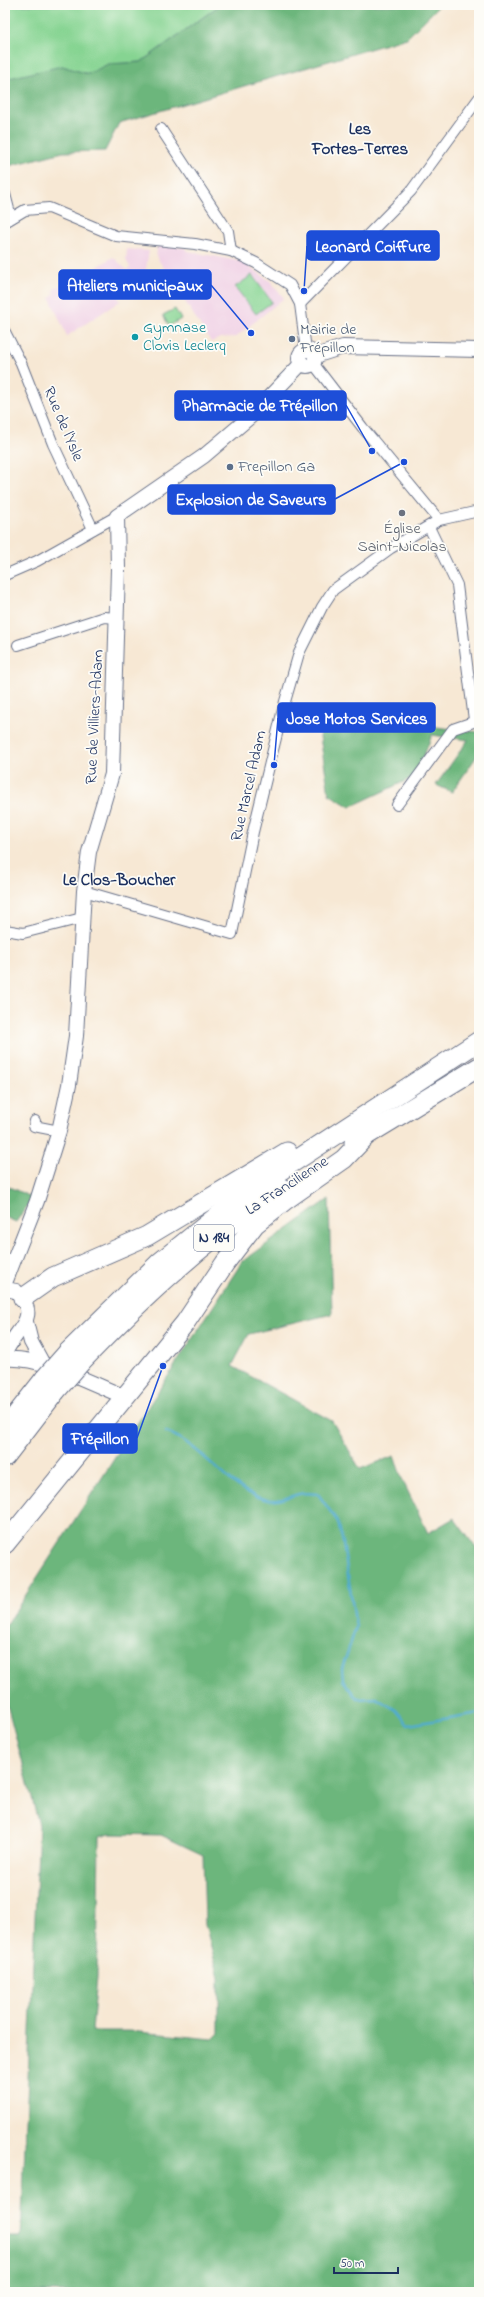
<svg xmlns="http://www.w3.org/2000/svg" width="484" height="2297" font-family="'Indie Flower',sans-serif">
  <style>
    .built { fill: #f0d0e5 }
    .green { fill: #86d492; stroke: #508278 }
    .forest { fill: #6cb67c; stroke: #44726d; fill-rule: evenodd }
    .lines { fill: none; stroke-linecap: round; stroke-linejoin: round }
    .stream { stroke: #51accf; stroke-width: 2.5 }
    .street-casing { stroke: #687087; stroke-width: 12 }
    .secondary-casing { stroke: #687087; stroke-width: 16 }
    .highway-casing { stroke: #687087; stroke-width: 21 }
    .street { stroke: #fff; stroke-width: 10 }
    .secondary { stroke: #fff; stroke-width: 14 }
    .highway { stroke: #fff; stroke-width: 19 }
    .highway-bridge-casing { stroke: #687087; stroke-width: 21; stroke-linecap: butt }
    .highway-bridge { stroke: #fff; stroke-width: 19 }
    .culture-dot { fill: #0f9aa8; stroke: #fdfcf7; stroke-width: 1.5 }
    .service-dot { fill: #5c6f8a; stroke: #fdfcf7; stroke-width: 1.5 }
    .worship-dot { fill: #6b7280; stroke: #fdfcf7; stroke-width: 1.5 }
    .labels { text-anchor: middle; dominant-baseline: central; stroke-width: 3.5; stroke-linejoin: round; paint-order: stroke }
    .shield { fill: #fdfcf7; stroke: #5f6c8c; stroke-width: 1 }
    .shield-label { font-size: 15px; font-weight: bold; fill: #1b2f5e }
    .culture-label { font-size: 16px; fill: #0d838f; stroke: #fdfcf7; text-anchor: start }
    .service-label { font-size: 16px; fill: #4e5e75; stroke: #fdfcf7; text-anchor: start }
    .street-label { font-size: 16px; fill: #1b2f5e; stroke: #fdfcf7 }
    .worship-label { font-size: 16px; fill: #5b616d; stroke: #fdfcf7 }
    .neighbourhood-label { font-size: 17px; font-weight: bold; fill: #1b2f5e; stroke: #fdfcf7 }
    .leader { fill: none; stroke: #1d4ed8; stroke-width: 1.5 }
    .callout-dot { fill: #1d4ed8; stroke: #fdfcf7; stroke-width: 1.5 }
    .callout { fill: #1d4ed8; stroke: #1d4ed8; stroke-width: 1.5 }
    .callout-label { font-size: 17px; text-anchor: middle; font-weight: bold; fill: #fff }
  </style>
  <rect width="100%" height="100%" fill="#fdfcf7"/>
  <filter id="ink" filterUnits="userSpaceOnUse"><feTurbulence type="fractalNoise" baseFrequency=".025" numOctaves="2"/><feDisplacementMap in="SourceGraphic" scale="8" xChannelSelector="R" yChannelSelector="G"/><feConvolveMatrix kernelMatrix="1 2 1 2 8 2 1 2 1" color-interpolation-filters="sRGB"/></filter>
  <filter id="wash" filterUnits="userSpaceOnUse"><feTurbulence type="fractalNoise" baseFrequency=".012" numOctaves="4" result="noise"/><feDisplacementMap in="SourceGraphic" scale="16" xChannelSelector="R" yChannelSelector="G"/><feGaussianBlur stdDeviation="0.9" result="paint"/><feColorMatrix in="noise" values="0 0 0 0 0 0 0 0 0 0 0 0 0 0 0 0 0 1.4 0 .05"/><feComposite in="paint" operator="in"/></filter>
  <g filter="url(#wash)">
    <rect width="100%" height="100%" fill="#f7e8d4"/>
    <!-- built -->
    <g class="built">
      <path d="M160 245 185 248 188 251 243 262 270 281 284 298 236 337 220 338 211 342 156 256 157 247Z"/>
      <path d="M127 249 149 251 145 274 141 276 142 278 116 294 120 301 67 336 50 298 54 294 53 290 79 273 82 277 113 257 127 270 130 267 126 260Z"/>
    </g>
    <!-- green -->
    <g class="green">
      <path d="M5 5H220L141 62 113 64 88 74 62 66 5 82Z"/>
      <path d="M252 275 272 302 256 314 235 287Z"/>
      <path d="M175 309 181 319 169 326 163 315Z"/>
    </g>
    <!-- forest -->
    <g class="forest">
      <path d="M220 5H440L407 38 119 123 105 151 63 152 5 167V79L62 66 88 74 108 64 141 62Z"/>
      <path d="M385 721 479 732V753L452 792 436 785 468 740 432 735 416 776 350 807 329 794 318 724Z"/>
      <path d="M5 1185 33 1198 16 1222 5 1217Z"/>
      <path d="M329 1199 332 1314 249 1334 232 1366 332 1421 360 1469 394 1456 403 1481 428 1533 454 1518 479 1552V2292H5V2237H21L39 1825 5 1697V1627L242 1262ZM109 1834 161 1835 203 1855 205 1924 219 1977V2033L213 2039 129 2031H92L97 1978 99 1837Z"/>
    </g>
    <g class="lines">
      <!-- stream -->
      <path class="stream" d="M166 1432C202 1444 228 1490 264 1499 278 1503 287 1497 299 1494 305 1492 312 1494 318 1494L338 1522 343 1543 356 1627 342 1669 343 1680 357 1699 376 1698 396 1710 408 1725 479 1713"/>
    </g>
  </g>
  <g filter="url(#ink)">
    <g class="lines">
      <defs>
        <g id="street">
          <path d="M161 129 228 231 231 251"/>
          <path d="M5 194 11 217"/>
          <path d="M5 222 25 210 49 208 116 236 195 244 231 251 256 263 290 285 300 304 306 350"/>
          <path d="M300 304 411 191 479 98"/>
          <path d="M5 332 21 363 53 444 93 529"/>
          <path d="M313 363 363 428 439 520"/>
          <path d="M429 527 457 585 474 720"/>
          <path d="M5 575 37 561 117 516"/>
          <path d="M18 645 104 617 117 618"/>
          <path d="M397 805 453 729 479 720"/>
          <path d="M84 891 232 934 253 832 284 705 299 653 322 607 333 590 391 548 439 520 479 511"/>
          <path d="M5 930 23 933 82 918"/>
          <path d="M35 1121 34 1126 59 1131"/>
        </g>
        <g id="secondary">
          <circle cx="307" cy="358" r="8"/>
          <path d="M315 356 343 347 479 350"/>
          <path d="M5 1283 37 1201 59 1131 69 1085 76 1036 84 891 89 852 112 774 118 569 117 516 204 456 251 416 302 363"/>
          <path d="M5 1289 16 1291C42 1318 17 1327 5 1353"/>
          <path d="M26 1322 31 1342 43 1364"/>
          <path d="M5 1359C42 1356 90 1383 125 1397"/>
        </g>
        <g id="highway">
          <path d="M354 1143 479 1067"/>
          <path d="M23 1298 53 1277 147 1236 287 1152"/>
          <path d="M67 1353 159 1263 246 1193 479 1041"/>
          <path d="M81 1362C143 1297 207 1238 282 1188"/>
          <path d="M5 1429 45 1378"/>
          <path d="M5 1457 55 1392"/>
          <path d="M5 1544 185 1323 225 1263 255 1224 284 1201 344 1159 365 1137"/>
        </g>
      </defs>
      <!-- street casing -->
      <use href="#street" class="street-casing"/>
      <!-- secondary casing -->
      <use href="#secondary" class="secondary-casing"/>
      <!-- highway casing -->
      <use href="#highway" class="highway-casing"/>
      <!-- street -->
      <use href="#street" class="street"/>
      <!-- secondary -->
      <use href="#secondary" class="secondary"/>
      <!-- highway -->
      <use href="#highway" class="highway"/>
      <defs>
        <g id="highway-bridge">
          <path d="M45 1378 67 1353"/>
          <path d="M55 1392 81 1362"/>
        </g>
      </defs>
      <!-- highway-bridge casing -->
      <use href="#highway-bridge" class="highway-bridge-casing"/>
      <!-- highway-bridge -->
      <use href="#highway-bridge" class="highway-bridge"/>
    </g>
  </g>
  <!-- markers -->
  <circle class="culture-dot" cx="135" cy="337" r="4"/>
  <g class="service-dot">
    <circle cx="292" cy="339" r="4"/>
    <circle cx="230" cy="467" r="4"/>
  </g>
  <circle class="worship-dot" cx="402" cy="513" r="4"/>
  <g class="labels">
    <!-- shield labels -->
    <rect class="shield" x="194" y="1225" width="40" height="26" rx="3"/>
    <g class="shield-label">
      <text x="214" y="1238">N 184</text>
    </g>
    <!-- culture labels -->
    <g class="culture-label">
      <text x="143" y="328">Gymnase<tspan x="143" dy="18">Clovis Leclerq</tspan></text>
    </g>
    <!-- service labels -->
    <g class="service-label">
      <text x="300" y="330">Mairie de<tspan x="300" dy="18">Frépillon</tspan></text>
      <text x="238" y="467">Frepillon Ga</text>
    </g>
    <!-- street labels -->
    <g class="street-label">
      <text transform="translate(63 424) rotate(67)">Rue de l'Ysle</text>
      <text transform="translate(95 717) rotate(-87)">Rue de Villiers-Adam</text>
      <text transform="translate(249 786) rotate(-77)">Rue Marcel Adam</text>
      <text transform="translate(287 1186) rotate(-33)">La Francilienne</text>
    </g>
    <!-- worship labels -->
    <g class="worship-label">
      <text x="402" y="529">Église<tspan x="402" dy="18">Saint-Nicolas</tspan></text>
    </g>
    <!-- neighbourhood labels -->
    <g class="neighbourhood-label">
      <text x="360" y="129">Les<tspan x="360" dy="20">Fortes-Terres</tspan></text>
      <text x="119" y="880">Le Clos-Boucher</text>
    </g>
  </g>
  <!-- callouts -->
  <path class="leader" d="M304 291L307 246M251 333L211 285M372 451L346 405M404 462L335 499M274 765L278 718M163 1366L137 1438"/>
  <g class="callout-dot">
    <circle cx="304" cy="291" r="4"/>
    <circle cx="251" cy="333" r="4"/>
    <circle cx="372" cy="451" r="4"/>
    <circle cx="404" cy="462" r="4"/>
    <circle cx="274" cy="765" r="4"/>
    <circle cx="163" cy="1366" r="4"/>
  </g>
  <g class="callout">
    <rect x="307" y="231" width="132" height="29" rx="4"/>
    <rect x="59" y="270" width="152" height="29" rx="4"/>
    <rect x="175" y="391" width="171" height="29" rx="4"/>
    <rect x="168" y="485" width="167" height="29" rx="4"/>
    <rect x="278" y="703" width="157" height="29" rx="4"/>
    <rect x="63" y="1424" width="74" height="29" rx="4"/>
  </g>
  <g class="callout-label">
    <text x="373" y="252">Leonard Coiffure</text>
    <text x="135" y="291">Ateliers municipaux</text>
    <text x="260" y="411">Pharmacie de Frépillon</text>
    <text x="251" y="505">Explosion de Saveurs</text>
    <text x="357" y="724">Jose Motos Services</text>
    <text x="100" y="1444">Frépillon</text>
  </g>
  <!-- margin -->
  <rect width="484" height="2297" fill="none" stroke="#fdfcf7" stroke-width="20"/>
  <!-- scale -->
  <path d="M334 2267v6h64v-6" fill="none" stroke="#1b2f5e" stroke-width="2"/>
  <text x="340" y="2267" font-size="12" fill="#1b2f5e" stroke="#fdfcf7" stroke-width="3" paint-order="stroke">50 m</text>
</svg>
